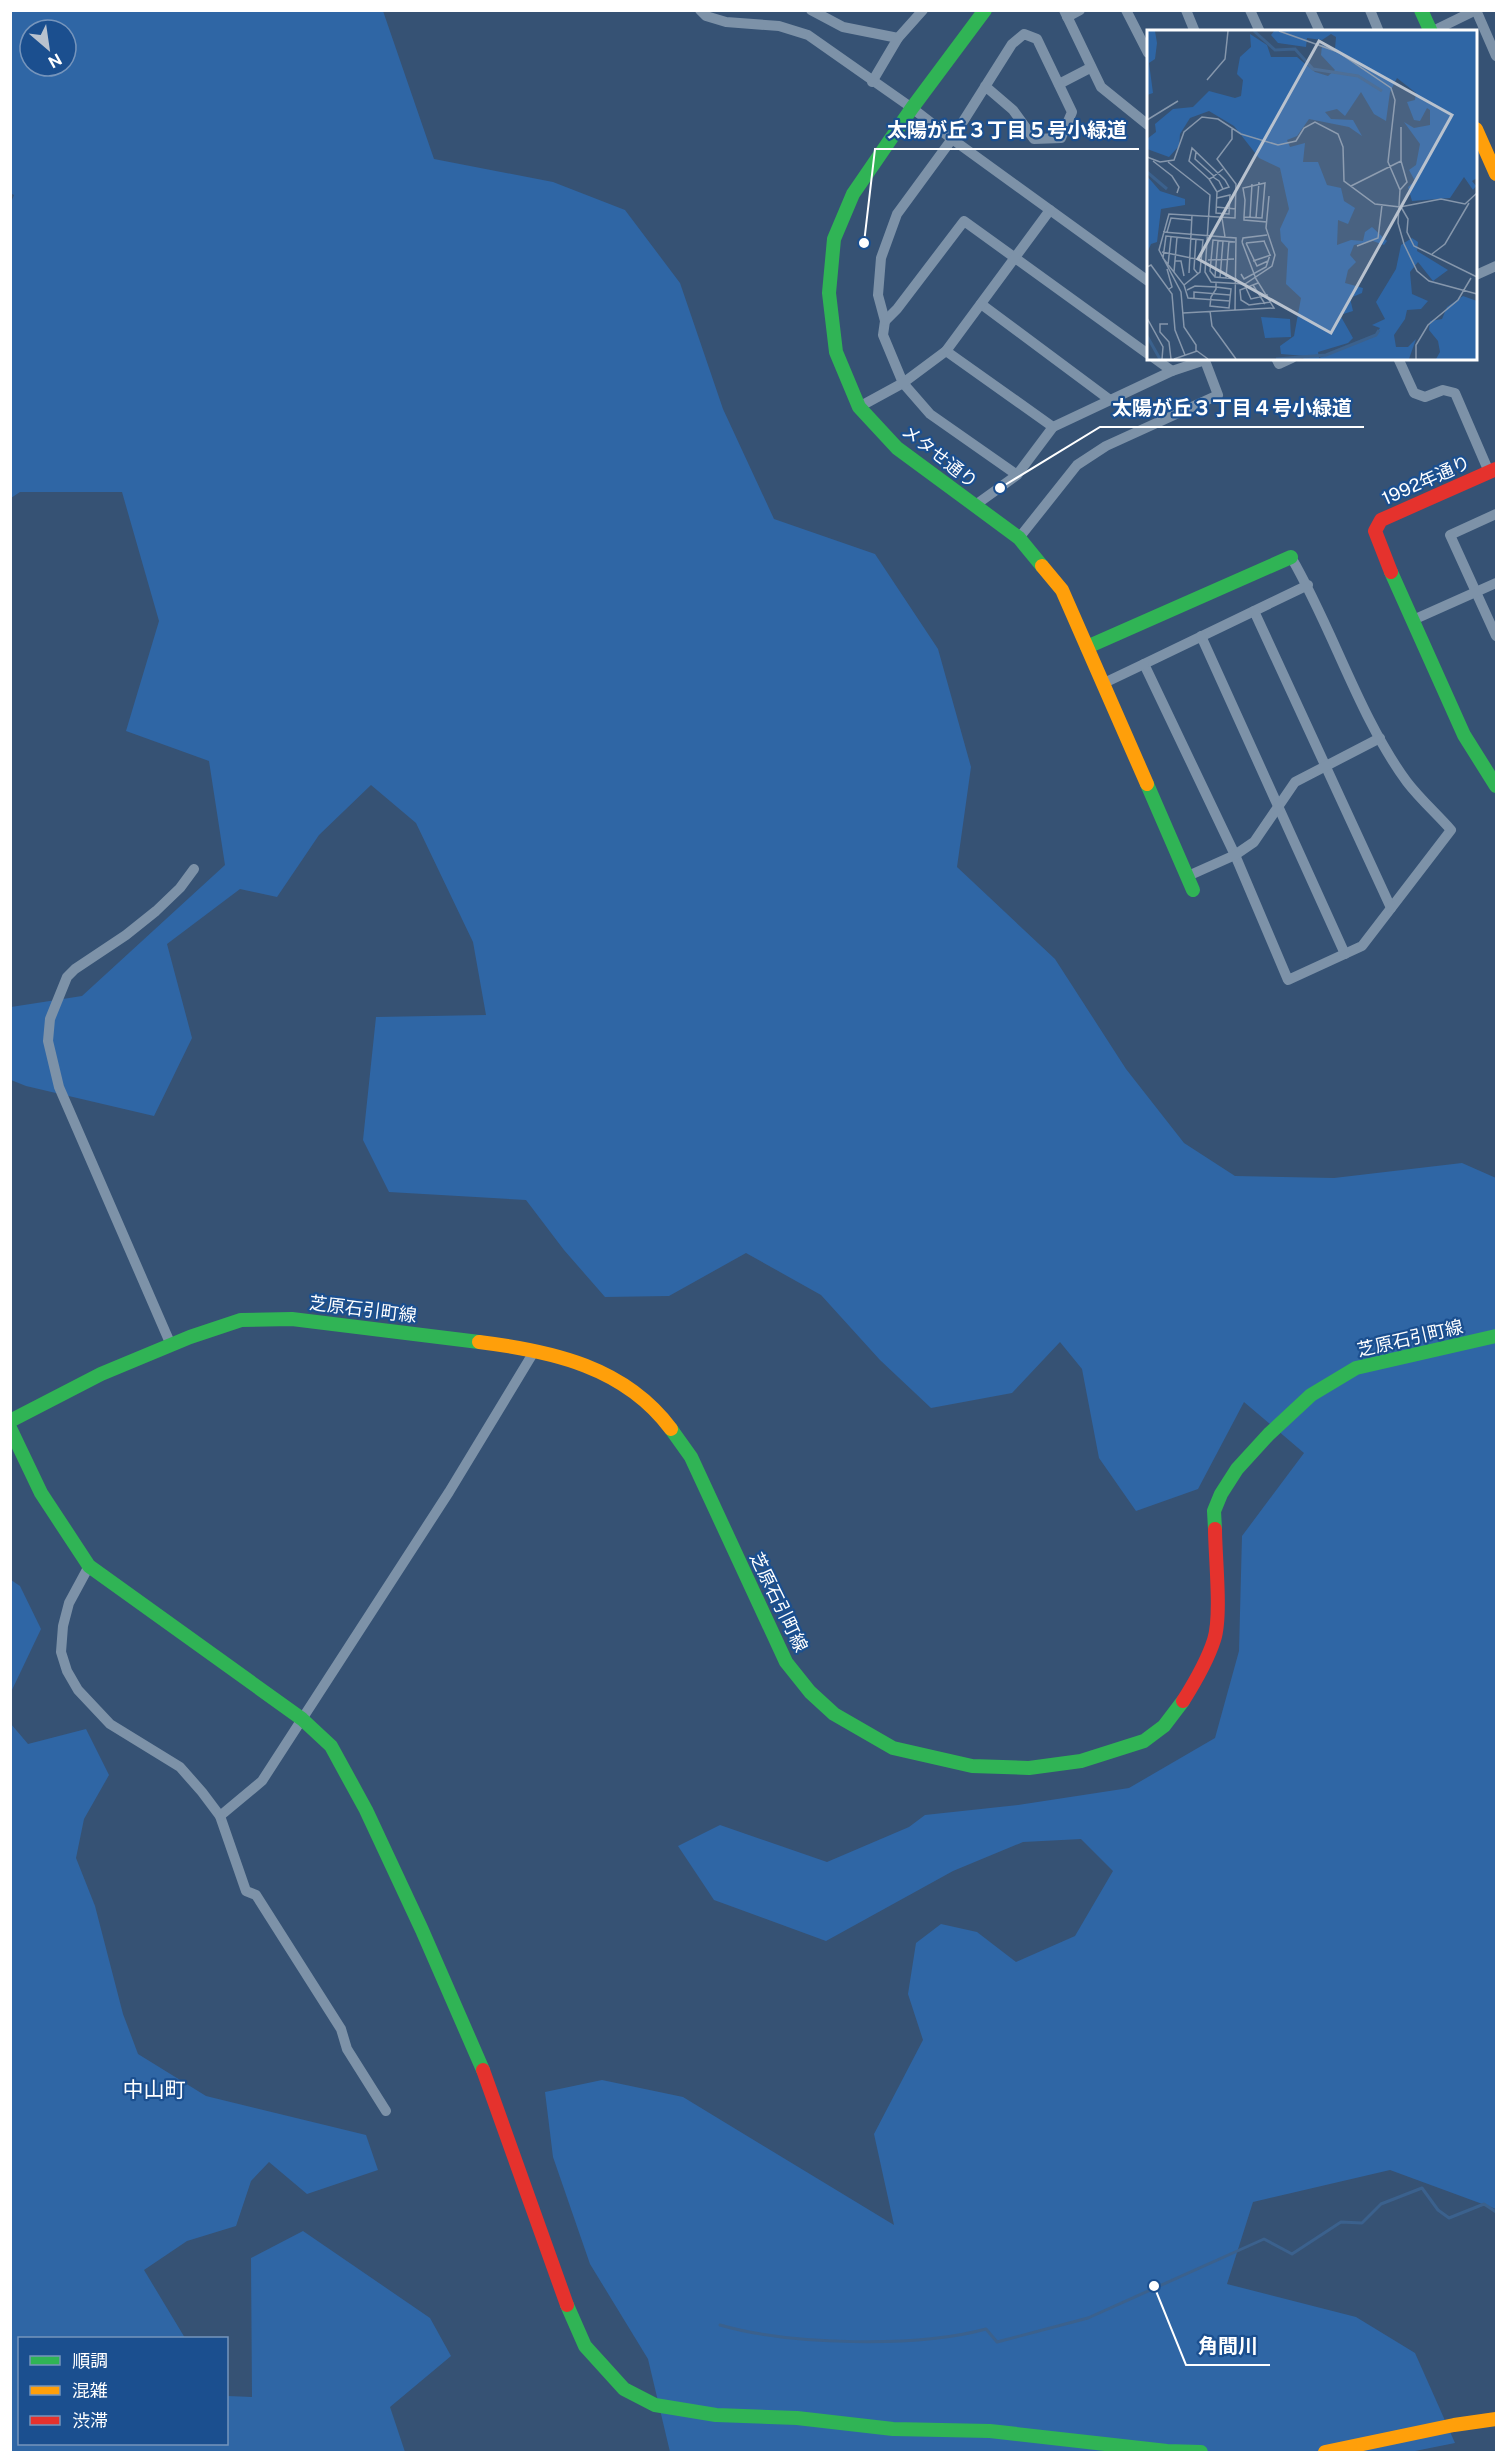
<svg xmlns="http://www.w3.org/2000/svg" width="1507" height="2463" font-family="'Public Sans','Noto Sans JP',sans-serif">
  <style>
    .green { fill: #2f66a5; fill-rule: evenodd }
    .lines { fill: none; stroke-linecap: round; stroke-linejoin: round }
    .stream { stroke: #3b618d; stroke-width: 3 }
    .street { stroke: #7d92a8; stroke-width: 10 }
    .fast { stroke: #30b455; stroke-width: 14 }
    .slow { stroke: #ff9f0a; stroke-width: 14 }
    .jam { stroke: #e5322d; stroke-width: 14 }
    .labels { text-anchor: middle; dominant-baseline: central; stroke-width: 4.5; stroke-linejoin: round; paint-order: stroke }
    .street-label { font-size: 18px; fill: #fff; stroke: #1b4f8f }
    .quarter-label { font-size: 21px; fill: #fff; stroke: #1b4f8f }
    .inset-river { fill: none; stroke: #3b618d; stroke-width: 3 }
    .inset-road { fill: none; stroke: #8697ac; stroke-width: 1.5 }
    .view { fill: #b9c2ce; fill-opacity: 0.15; stroke: #b9c2ce; stroke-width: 3 }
    .inset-edge { fill: none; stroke: #fff; stroke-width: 3 }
    .leader { fill: none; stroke: #fff; stroke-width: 2 }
    .callout-dot { fill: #fff; stroke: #1b4f8f; stroke-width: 2 }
    .callout-label { font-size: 20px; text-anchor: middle; font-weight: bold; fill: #fff; stroke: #1b4f8f; stroke-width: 4.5; stroke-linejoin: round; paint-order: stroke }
  </style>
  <rect width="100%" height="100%" fill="#365274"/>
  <!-- green -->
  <g class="green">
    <path d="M11 11H383L434 159 553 182 625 210 680 283 723 409 774 519 875 554 938 649 971 767 957 867 1055 959 1126 1069 1184 1143 1235 1176 1334 1178 1462 1163 1496 1178V2209L1390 2170 1253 2202 1227 2284 1356 2317 1415 2353 1455 2443 1410 2452H670L648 2359 590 2264 553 2157 545 2092 602 2080 683 2097 894 2225 874 2134 923 2040 908 1994 916 1943 941 1924 977 1932 1016 1962 1075 1936 1113 1871 1081 1839 1023 1842 953 1871 826 1941 714 1900 678 1846 720 1825 827 1862 909 1827 925 1815 1018 1805 1129 1788 1215 1738 1239 1651 1242 1536 1304 1453 1244 1402 1198 1489 1136 1511 1099 1458 1082 1369 1060 1342 1012 1393 931 1408 880 1360 821 1295 746 1253 669 1296 605 1297 564 1250 526 1200 389 1192 363 1140 376 1017 486 1015 473 942 416 823 371 785 319 835 277 897 240 889 167 944 192 1038 154 1116 26 1086 11 1080V1007L82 996 225 865 209 761 126 731 159 621 122 492H20L11 498 10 205 14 195 10 193ZM30 30H66V66H30Z"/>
    <path d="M11 1580 20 1586 41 1629 11 1692Z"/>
    <path d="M11 1724 28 1744 86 1729 109 1775 84 1819 76 1858 95 1906 123 2014 138 2054 206 2096 366 2135 378 2170 307 2194 269 2162 251 2181 236 2226 187 2241 144 2270 185 2338H20V2444H226L227 2396 252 2397 251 2258 303 2231 430 2318 451 2356 390 2407 405 2452H11Z"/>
  </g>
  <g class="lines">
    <!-- stream -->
    <path class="stream" d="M720 2325C789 2345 917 2348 986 2329L997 2342 1088 2318 1264 2239 1292 2254 1341 2222 1362 2223 1381 2204 1422 2188 1438 2210 1449 2218 1484 2204 1496 2212"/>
    <!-- street -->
    <g class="street">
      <path d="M700 10 706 16 726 22 779 26 808 35 912 108 952 139 1148 281"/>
      <path d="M811 10 843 27 898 38"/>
      <path d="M1064 10 1101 87 1148 125"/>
      <path d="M1126 10 1148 53"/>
      <path d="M1186 10 1195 32"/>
      <path d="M1250 10 1260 32"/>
      <path d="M1310 10 1320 32"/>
      <path d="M1370 10 1379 32"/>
      <path d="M1476 10 1496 56"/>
      <path d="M1067 17 1080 10"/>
      <path d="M1431 32 1476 10"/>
      <path d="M872 82 898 38 923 10"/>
      <path d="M1059 84 1090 68"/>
      <path d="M985 86 1013 110 1034 139 1061 138 1072 112 1037 39 1024 34 1012 44 952 139 897 214 881 258 878 295 885 321 883 335 903 383 930 414 1017 475"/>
      <path d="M1476 275 1496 266"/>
      <path d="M981 304 1110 400"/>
      <path d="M885 321 897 309 964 221 1148 354"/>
      <path d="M946 351 1053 427"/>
      <path d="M1154 358 1172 371"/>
      <path d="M1276 358 1279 364 1292 358"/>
      <path d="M1398 358 1414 393 1425 397 1443 390 1455 393 1489 472"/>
      <path d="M859 407 903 383 946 351 1050 210"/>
      <path d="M974 506 1017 475 1053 427 1172 371 1205 360"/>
      <path d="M1496 514 1450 535 1496 636"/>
      <path d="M1019 538 1077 465 1106 446 1218 395 1204 358"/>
      <path d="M1291 557C1333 629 1359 717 1407 782 1420 799 1437 814 1451 830L1362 946 1288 980 1235 855 1144 664 1308 585"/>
      <path d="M1254 611 1391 908"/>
      <path d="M1413 620 1496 583"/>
      <path d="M1201 636 1345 954"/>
      <path d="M1102 684 1144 664"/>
      <path d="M1188 876 1235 855 1254 842 1295 782 1380 738"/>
      <path d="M171 1345 59 1087 48 1041 50 1019 67 977 75 969 126 935 156 911 180 888 194 869"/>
      <path d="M89 1566 69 1603 63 1626 61 1652 67 1671 78 1690 110 1724 180 1767 202 1792 220 1816 246 1891 256 1895 341 2029 347 2049 386 2111"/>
      <path d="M220 1816 262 1781 449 1492 535 1350"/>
    </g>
    <!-- fast -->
    <g class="fast">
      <path d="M985 10 912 108 853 194 834 239 829 293 836 352 859 407 897 448 1019 538 1042 566"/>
      <path d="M1421 10 1431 32"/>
      <path d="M1391 572 1464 735 1496 786"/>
      <path d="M1087 647 1291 557"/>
      <path d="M1147 784 1193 890"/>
      <path d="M10 1421 101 1374 190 1337 241 1320 292 1319 479 1342"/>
      <path d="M10 1428 41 1493 89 1566 302 1719 331 1746 366 1810 422 1930 483 2070"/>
      <path d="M671 1429 691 1457 786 1662 810 1692 834 1714 893 1748 972 1766 1029 1768 1081 1761 1144 1741 1164 1726 1183 1701"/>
      <path d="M1215 1529 1214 1511 1221 1494 1237 1469 1269 1434 1311 1395 1356 1368 1496 1336"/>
      <path d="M567 2305 585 2346 624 2389 655 2405 716 2415 797 2418 893 2429 990 2431 1167 2451 1201 2452"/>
    </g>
    <!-- slow -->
    <g class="slow">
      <path d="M1476 129 1496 174"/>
      <path d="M1042 566 1062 590 1147 784"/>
      <path d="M479 1342C552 1351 625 1367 671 1429"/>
      <path d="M1325 2452 1454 2425 1496 2419"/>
    </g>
    <!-- jam -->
    <g class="jam">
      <path d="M1391 572 1375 531 1381 520 1496 469"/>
      <path d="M1183 1701C1195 1682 1207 1662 1214 1640 1222 1616 1215 1556 1215 1529"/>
      <path d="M483 2070 567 2305"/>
    </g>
  </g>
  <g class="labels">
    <!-- street labels -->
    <g class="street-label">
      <text transform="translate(940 456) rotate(38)">メタせ通り</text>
      <text transform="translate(1426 480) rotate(-24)">1992年通り</text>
      <text transform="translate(363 1309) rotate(7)">芝原石引町線</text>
      <text transform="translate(1410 1338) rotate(-13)">芝原石引町線</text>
      <text transform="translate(779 1602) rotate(64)">芝原石引町線</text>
    </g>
    <!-- quarter labels -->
    <g class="quarter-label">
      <text x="154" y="2089">中山町</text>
    </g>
  </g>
  <!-- overview -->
  <g transform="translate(1147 30)">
    <rect width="330" height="330" fill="#365274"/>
    <path d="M0 1H8L10 13 8 29 2 33 6 63 0 65ZM127 1H330V148L325 151 329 156 326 160 317 147 303 168 265 171 261 157 268 151 262 140 269 135 273 114 257 92 267 98 283 95V80L280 78 273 91 267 90 260 72 268 70 269 63 250 48 243 62 239 91 227 84 214 62 198 86 190 79 178 82 184 89 206 90 215 106 202 97 162 89 150 106 140 110 143 117 158 113 156 132H171L180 155 194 158 197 171 208 178 201 194 191 190 190 215 204 210 216 211 218 202 225 197 240 211 237 215 226 211 207 215 203 225 209 232 201 240 198 253 216 258 215 263 203 268 206 281 193 285 206 308 201 313 171 322 172 328 229 304 233 298 225 295 238 289 229 272 249 239 254 215 265 208 271 212 270 221 301 240 286 251 271 232 263 242 265 264 281 271 274 279 260 280 258 289 247 305 249 317H261L269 309 262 329H156L158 326 134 324 133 316 147 306 154 268 139 254 141 219 134 211 133 199 142 179 133 138 112 128 87 96 62 81 43 88 33 104 32 116 22 127 0 119V109L9 102 8 94 26 79 46 77 62 61 88 68 94 66 96 50 90 44 91 38 93 27 104 17 103 4 120 15 124 27H150L168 42 181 46 188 40 174 25 175 15 188 19 189 7 184 4 175 10 160 8 159 17 131 13 124 5ZM0 146 13 161 38 169V175L14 179 10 212 4 214 0 223ZM316 266 330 271V329H289L293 322 291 311 282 300 283 291 295 289 300 277ZM114 287 143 289 144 307 118 308Z" fill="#2f66a5"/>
    <path class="inset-river" d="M107 1 128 20 148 19 166 39 211 46 235 61M0 142 20 159M0 306 13 329M129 329 179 325 229 305 232 300"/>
    <path class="inset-road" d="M132 1 191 22 244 58 248 70 241 132 253 160 251 193 257 214 270 241 282 251 330 264M60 50 78 29 81 1M0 90 31 71M49 122 48 129 67 146 76 139M0 127 13 132 27 130 37 102 55 87 71 89 94 104 131 115 149 111 157 98 168 92 191 104 196 117 197 151 228 174 253 177 294 169 318 174 330 163M6 131 25 146 32 157 30 163M21 132 63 165 58 242 64 252 98 254 125 236 128 225 119 198 122 166M66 147 72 151 76 159 70 162 62 149ZM62 149 42 131 45 118 78 150 82 157 76 159M204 156 254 131M253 160 260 152 254 131V97M70 168 83 165 82 184 69 183 70 162M69 177 89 179M254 177 261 189 260 202 267 216 330 247M97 187 115 188 118 153 96 158 98 170 97 187V190L120 192M103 187 105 154M75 188 78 207M109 188 112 152M16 202 89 208 88 280M20 202 24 188 44 190M49 209 47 239 51 244M88 212 66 210 63 241 68 247 90 249M95 212 96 208 120 205M99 213 110 236 121 231M99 213 118 211M210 216 231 208 235 175M15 222 54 230M285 224 298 214 322 173M61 230 87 229M28 231H34L37 246M106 231 124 225M21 235 24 207M0 237 4 235 25 264 28 300 38 325M20 239 25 257 22 259M27 242 30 207M42 243 45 185M94 244 97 249 119 237 123 225 117 211M68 247 71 211M73 248 76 211M79 248 82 211M111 253 93 260 94 270 102 275 124 272M37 255 53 242 56 210 19 206 16 228 37 255 41 268 83 271M106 255 118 274M99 258 104 269 121 265M40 260 48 256 69 257 84 259 82 278 63 276 64 267 69 259V253M47 268V262L83 265M63 281 65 296 89 329M36 283 127 278 109 249 95 212M0 288 16 317 15 329M21 294H13V302L22 312 24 329M49 321V315L37 297 34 262 12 220 22 184 88 188 89 154 70 129 85 109V99M27 329 50 321 61 329M269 329V315L281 295 311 270 324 248"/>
    <path class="view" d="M172 11 305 85 184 303 51 229Z"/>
    <rect width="330" height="330" class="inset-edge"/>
  </g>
  <!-- callouts -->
  <path class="leader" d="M864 243L875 149H1139M1000 488L1100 427H1364M1154 2286L1186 2365H1270"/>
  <g class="callout-dot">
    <circle cx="864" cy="243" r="6"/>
    <circle cx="1000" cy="488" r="6"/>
    <circle cx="1154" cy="2286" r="6"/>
  </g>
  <g class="callout-label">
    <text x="1007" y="137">太陽が丘３丁目５号小緑道</text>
    <text x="1232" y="415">太陽が丘３丁目４号小緑道</text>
    <text x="1228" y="2353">角間川</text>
  </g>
  <!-- border -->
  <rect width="1507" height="2463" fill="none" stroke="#ffffff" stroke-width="24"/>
  <!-- legend -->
  <rect x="18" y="2337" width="210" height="108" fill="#1b4f8f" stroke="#7695bc" stroke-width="1.5"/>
  <rect x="30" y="2356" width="30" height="9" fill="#30b455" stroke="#7695bc" stroke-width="1.5"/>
  <text x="72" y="2367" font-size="18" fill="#ffffff">順調</text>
  <rect x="30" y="2386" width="30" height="9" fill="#ff9f0a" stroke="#7695bc" stroke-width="1.5"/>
  <text x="72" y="2397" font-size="18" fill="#ffffff">混雑</text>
  <rect x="30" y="2416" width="30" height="9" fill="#e5322d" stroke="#7695bc" stroke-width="1.5"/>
  <text x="72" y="2427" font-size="18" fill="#ffffff">渋滞</text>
  <!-- north arrow -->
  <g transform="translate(48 48) rotate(151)"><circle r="28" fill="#1b4f8f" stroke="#7695bc" stroke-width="1.5"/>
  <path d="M0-4.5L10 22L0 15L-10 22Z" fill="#b9c2ce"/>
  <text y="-9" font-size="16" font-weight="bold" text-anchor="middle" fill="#ffffff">N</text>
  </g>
</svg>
